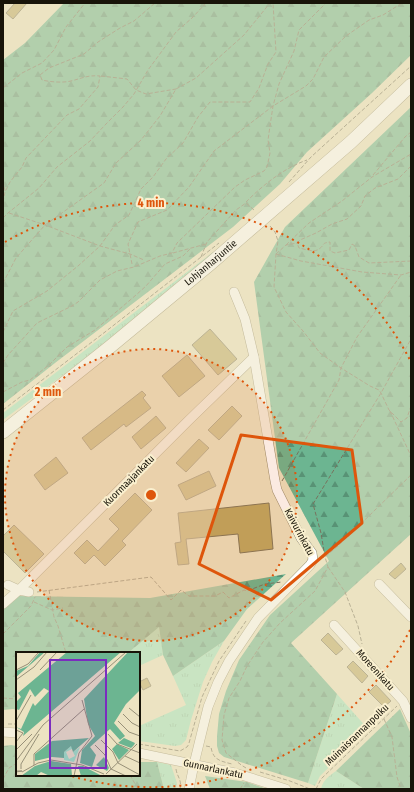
<svg xmlns="http://www.w3.org/2000/svg" width="414" height="792" font-family="'Fira Sans Condensed',sans-serif">
  <style>
    .grass { fill: url(#grass-tufts) }
    .forest { fill: url(#forest-firs) }
    .building { fill: #bda964; stroke: #81785b }
    .lines { fill: none; stroke-linecap: round; stroke-linejoin: round }
    .minor-casing { stroke: #958c6d; stroke-width: 10 }
    .highway-casing { stroke: #958c6d; stroke-width: 14 }
    .path { stroke: #78725d; stroke-width: 1; stroke-dasharray: 4 2; stroke-linecap: butt }
    .minor { stroke: #fff; stroke-width: 9 }
    .highway { stroke: #fff; stroke-width: 13 }
    .marked { fill: none; stroke: #de560c; stroke-width: 3; stroke-linejoin: round }
    .ring { fill: none; stroke: #de560c; stroke-width: 2; stroke-dasharray: 2 4 }
    .labels { text-anchor: middle; dominant-baseline: central; stroke-width: 4; stroke-linejoin: round; paint-order: stroke }
    .street-label { font-size: 10px; fill: #181409; stroke: #faf0cf }
    .inset-road { fill: none; stroke: #979078; stroke-width: 1 }
    .view { fill: #7b2cbf; fill-opacity: 0.15; stroke: #7b2cbf; stroke-width: 2 }
    .inset-edge { fill: none; stroke: #181409; stroke-width: 2 }
    .centre { fill: #de560c; stroke: #faf0cf; stroke-width: 2 }
    .ring-label { font-size: 12px; text-anchor: middle; font-weight: bold; fill: #de560c; stroke: #faf0cf; stroke-width: 4; stroke-linejoin: round; paint-order: stroke }
  </style>
  <defs>
    <pattern id="grass-tufts" width="24" height="20" patternUnits="userSpaceOnUse"><rect width="24" height="20" fill="#9ee5c0"/><path d="M3 7l-1-3M5 7V3M7 7l1-3M15 17l-1-3M17 17v-4M19 17l1-3" fill="none" stroke="#87c4a4"/></pattern>
    <pattern id="forest-firs" width="22" height="20" patternUnits="userSpaceOnUse"><rect width="22" height="20" fill="#6cb591"/><path d="M5 1l3.5 6h-7zM16 11l3.5 6h-7z" fill="#589275"/></pattern>
  </defs>
  <rect width="100%" height="100%" fill="#ece3c2"/>
  <!-- grass -->
  <g class="grass">
    <path d="M213 252 216 254 99 348 3 420V413Z"/>
    <path d="M159 626 163 655 139 666V653H128Z"/>
    <path d="M224 641 212 662 203 682 191 720 186 740 181 745 175 746 139 741V726L186 705 173 676Z"/>
    <path d="M337 694 368 729 320 776 315 786 308 783Z"/>
    <path d="M157 762 171 765 177 783 176 789H164Z"/>
    <path d="M336 771 364 789H321C323 780 329 776 336 771Z"/>
  </g>
  <!-- forest -->
  <g class="forest">
    <path d="M64 3H411V55L372 93 307 152 280 184 233 227 55 363 3 404V60L25 43Z"/>
    <path d="M411 107V534L291 643 337 694 308 783 224 757 219 753 217 746V736L219 714 226 691 239 660 270 615 329 561 279 468 254 282 285 227Z"/>
    <path d="M286 574 247 609 224 641 173 676 163 655 159 627 128 653H17V710L13 709 3 710V610L18 596 150 598Z"/>
    <path d="M400 709 411 734V789H364L336 771Z"/>
    <path d="M11 745 17 746V775H139V762H157L164 789H3V746Z"/>
    <path d="M205 776 247 782 267 789H210Z"/>
  </g>
  <!-- building -->
  <g class="building">
    <path d="M15 3H27L13 19 6 13Z"/>
    <path d="M210 329 237 359 218 375 192 345Z"/>
    <path d="M187 355 205 376 179 397 162 376Z"/>
    <path d="M142 391 146 395 143 398 151 408 126 427 124 424 91 450 82 438Z"/>
    <path d="M232 406 242 416 219 440 208 430Z"/>
    <path d="M156 416 166 428 141 449 132 437Z"/>
    <path d="M199 439 209 448 186 472 176 463Z"/>
    <path d="M56 457 68 473 45 490 34 475Z"/>
    <path d="M209 471 216 486 186 500 178 485Z"/>
    <path d="M135 493 152 510 122 541 126 545 105 566 94 555 85 564 74 553 87 540 98 551 119 529 109 519Z"/>
    <path d="M269 503 273 549 240 553 238 534 186 539 189 564 178 565 175 543 181 542 178 513Z"/>
    <path d="M14 525 44 554 25 573 3 551V536Z"/>
    <path d="M401 563 406 569 395 579 389 574Z"/>
    <path d="M328 633 343 649 336 655 321 640Z"/>
    <path d="M353 661 368 676 362 683 347 667Z"/>
    <path d="M147 678 151 686 143 690 139 682Z"/>
    <path d="M376 685 391 701 384 707 369 692Z"/>
  </g>
  <g class="lines">
    <defs>
      <g id="minor">
        <path d="M379 584 411 617"/>
        <path d="M8 585 19 590 29 592"/>
        <path d="M3 604 19 590 188 421 254 357"/>
        <path d="M334 625 403 701 411 718"/>
        <path d="M3 732 17 733"/>
        <path d="M139 753 235 773 286 789"/>
        <path d="M189 789 194 764 208 707 218 682 229 661 258 618 310 565 313 560 312 553 301 538 277 490 275 481 254 357 245 319 234 292"/>
      </g>
      <g id="highway">
        <path id="s1" d="M3 432 111 346 210 264 351 142 411 85"/>
      </g>
    </defs>
    <!-- minor casing -->
    <use href="#minor" class="minor-casing"/>
    <!-- highway casing -->
    <use href="#highway" class="highway-casing"/>
    <!-- path -->
    <g class="path">
      <path d="M101 76 127 79 136 90 146 94 176 89"/>
      <path d="M3 88 22 73 42 63 54 50 66 27 85 3"/>
      <path d="M411 142V143"/>
      <path d="M411 166 398 179 375 188 365 196 361 206 347 219 332 224 316 233 300 240 297 243 299 248C305 249 314 253 319 249 325 245 321 243 330 242V251L335 253 349 250 352 244 355 246 359 257 369 263 411 261"/>
      <path d="M373 175 405 137 411 132"/>
      <path d="M3 181 5 191"/>
      <path d="M289 182 311 157 411 66"/>
      <path d="M3 202 5 192 10 182 22 167 26 158 67 115 79 109 85 102 98 87 100 76C87 75 83 78 71 81 63 83 50 82 42 80L40 75 49 68 84 54 98 42 120 28 134 21 155 3"/>
      <path d="M246 202C263 185 284 168 307 160"/>
      <path d="M9 213 45 225 100 246 130 254 144 260"/>
      <path d="M3 218 8 213 39 188 57 167 90 141 106 124 123 107 134 94 148 70 176 32 192 18 206 3"/>
      <path d="M270 226 275 232 278 241 276 254 274 287 286 312 303 331 320 353 341 368 370 386 379 390 381 393 389 410 401 422 407 418 411 406"/>
      <path d="M286 245 309 223 342 201 372 177 411 154"/>
      <path d="M173 253 206 244"/>
      <path d="M276 254 301 261 362 272 401 275 411 272"/>
      <path d="M276 254 286 245 297 243"/>
      <path d="M201 257 207 242 236 210 246 203 254 210"/>
      <path d="M132 264 128 244 138 222 167 210 189 187 214 151 273 106 306 86 313 79 324 57 346 36 369 20 383 15 402 3"/>
      <path d="M3 283 16 258 45 225 104 183 116 163 141 140 160 116 176 89 196 78 244 35 270 3"/>
      <path d="M3 332 13 311 47 291 78 266 100 246 115 225 129 215 141 189 153 177 166 159 183 143 198 117 210 102H250L259 88 268 64 276 52 273 3"/>
      <path d="M3 363 8 355 18 344 37 323 72 306 78 302 100 280 117 271 134 267 160 256 172 253 177 243 235 187 245 180 264 171 267 167 270 153 268 140 270 126 273 106 279 84 294 51 299 30 326 3"/>
      <path d="M3 392 22 382 30 380 49 365 67 347 95 330 136 295 146 286 165 264 183 256 191 248"/>
      <path d="M3 410 105 332 219 243"/>
      <path d="M390 411 411 456"/>
      <path d="M282 481 339 380 341 368 357 337 401 275"/>
      <path d="M320 558 325 557 339 545 411 475"/>
      <path d="M328 567 345 592 358 626 362 644"/>
      <path d="M49 590 54 617 58 626 66 653"/>
      <path d="M37 592 151 577 171 600 181 590 189 596H215L223 592 229 598 244 590 247 591 265 584 282 582"/>
      <path d="M34 602 52 610 63 608"/>
      <path d="M3 634 31 606 35 597"/>
      <path d="M3 698 17 699"/>
      <path d="M384 719 392 737 397 777 401 789"/>
      <path d="M8 724H17"/>
      <path d="M189 743 202 697 219 661 246 621"/>
      <path d="M139 744 180 751 187 747 189 744"/>
      <path d="M206 746 211 747C213 760 220 761 232 764"/>
      <path d="M246 768C239 764 233 758 226 753L222 740 224 715 229 698 240 681 247 666 263 642 280 623 315 591 328 567 325 557 321 533 313 504 381 393 411 339"/>
      <path d="M176 769C177 777 182 779 180 789"/>
      <path d="M260 772 290 781 310 789"/>
      <path d="M130 775 138 789"/>
      <path d="M3 779 9 768 17 763"/>
      <path d="M240 789 244 783"/>
      <path d="M316 789 321 779 397 706"/>
    </g>
    <!-- minor -->
    <use href="#minor" class="minor"/>
    <!-- highway -->
    <use href="#highway" class="highway"/>
  </g>
  <!-- marked area -->
  <path d="M0 0H414V792H0ZM241 435 352 450 362 523 271 600 199 564Z" fill="#ece3c2" fill-opacity=".55" fill-rule="evenodd"/>
  <path class="marked" d="M241 435 352 450 362 523 271 600 199 564Z"/>
  <!-- distance rings -->
  <circle cx="151" cy="495" r="146" fill="#de560c" fill-opacity=".12"/>
  <g class="ring">
    <circle cx="151" cy="495" r="146"/>
    <path d="M410 630A292 292 0 0 1 71 776M5 242A292 292 0 0 1 410 360"/>
  </g>
  <g class="labels">
    <!-- street labels -->
    <g class="street-label">
      <text stroke="none"><textPath href="#s1" startOffset="268">Lohjanharjuntie</textPath></text>
      <text transform="translate(129 481) rotate(-45)">Kuormaajankatu</text>
      <text transform="translate(299 532) rotate(62)">Kaivurinkatu</text>
      <text transform="translate(375 670) rotate(48)">Moreenikatu</text>
      <text transform="translate(357 735) rotate(-44)">Muinaisrannanpolku</text>
      <text transform="translate(213 769) rotate(12)">Gunnarlankatu</text>
    </g>
  </g>
  <!-- overview -->
  <g transform="translate(16 652)">
    <rect width="124" height="124" fill="#ece3c2"/>
    <path d="M56 93V97L50 100 53 107 59 104 57 100 64 95 58 110 48 108V100Z" fill="#9ee5c0"/>
    <path d="M24 0H29L0 25V19L12 14ZM51 0H105L7 84 8 80 0 75 5 77 17 51 19 54 33 39 28 36 19 45 14 37 3 58 0 57V50L5 45 2 41ZM112 0H124V38L110 52 98 71 109 84 104 88 94 77 74 95 80 103 76 115 64 111 66 98 79 84 72 72 68 47ZM73 86 57 100 55 94 48 100V106L36 105 19 109V102L36 89ZM108 86 119 91 118 93 115 96 102 91ZM101 92 113 98 103 108 96 97ZM88 105 93 116 91 119 80 113ZM35 109 55 112 56 124H34L25 120 20 124H5L19 114ZM62 114H67L86 124H65Z" fill="#6cb591"/>
    <path class="inset-road" d="M0 18 12 12 23 0M24 18 41 0M0 28 18 15 31 0M113 56 124 65M107 62 116 71 124 75M0 69 15 43M102 69 113 80 124 84M0 78 7 81 0 90M92 82 101 92 124 101M85 88 97 100 102 111 124 123M79 93 89 103 95 117 110 124M0 98 16 82M109 104 124 111M0 109 27 73 110 0M18 113V102L68 57M5 117V112L23 82M0 119H6L0 120M6 120 22 111 35 108 66 113 88 122M90 122 121 92M58 124 63 101 76 84 66 48"/>
    <path class="view" d="M34 8H90V116H34Z"/>
    <rect width="124" height="124" class="inset-edge"/>
  </g>
  <circle cx="151" cy="495" r="6" class="centre"/>
  <g class="ring-label">
    <text x="151" y="207">4 min</text>
    <text x="48" y="396">2 min</text>
  </g>
  <!-- border -->
  <rect width="414" height="792" fill="none" stroke="#181409" stroke-width="8"/>
</svg>
